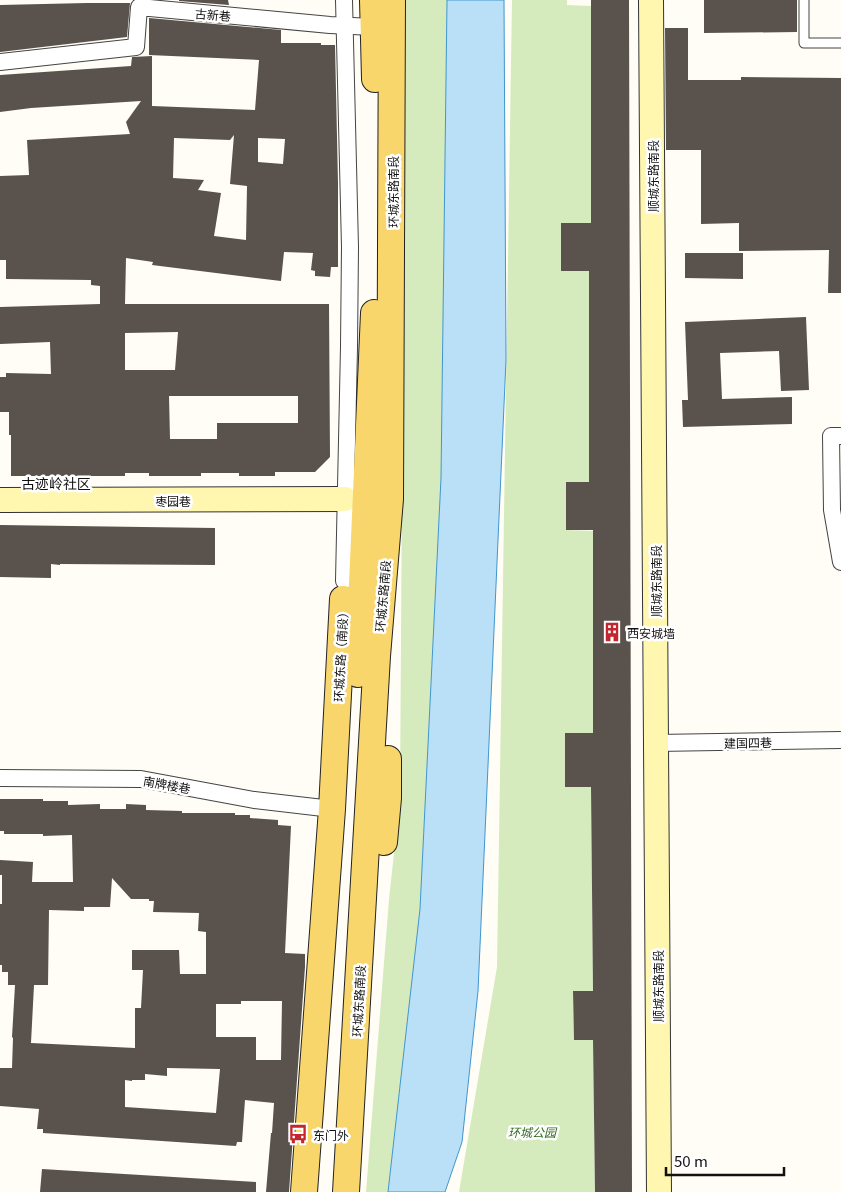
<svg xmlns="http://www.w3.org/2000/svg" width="841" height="1192" font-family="Georgia,'Noto Sans SC',serif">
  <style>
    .green { fill: #d5ebbd }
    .water { fill: #b9e0f7; stroke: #3f96cf }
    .building { fill: #5a524d; fill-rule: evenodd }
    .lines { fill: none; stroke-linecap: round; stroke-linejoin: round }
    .lane-casing { stroke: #444; stroke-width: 11 }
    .street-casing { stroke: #444; stroke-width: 18 }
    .secondary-casing { stroke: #333; stroke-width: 26 }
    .primary-casing { stroke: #222; stroke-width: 28 }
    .lane { stroke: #fff; stroke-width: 9 }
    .street { stroke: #fff; stroke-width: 16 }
    .secondary { stroke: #fff6b0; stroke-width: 24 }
    .primary { stroke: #f9d66b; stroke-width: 26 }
    .labels { text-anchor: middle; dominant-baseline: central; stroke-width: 5; stroke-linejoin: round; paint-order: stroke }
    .street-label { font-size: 12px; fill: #111; stroke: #fff }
    .poi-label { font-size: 12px; fill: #111; stroke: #fff; text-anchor: start }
    .park-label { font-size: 12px; font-style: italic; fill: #2f6b1f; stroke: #fff }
    .neighbourhood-label { font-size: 14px; fill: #111; stroke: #fff }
  </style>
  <rect width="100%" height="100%" fill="#fffdf5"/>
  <!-- green -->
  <g class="green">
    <path d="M405 0H447L441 478 420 909 388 1192H366L389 899 400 799Z"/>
    <path d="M512 0H567V5L591 6V223H561V270L589 271V482H566V530L593 531V733H565V787H591L593 991H573L574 1040H593L595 1192H459L497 967Z"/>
  </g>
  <!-- water -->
  <path class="water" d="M447 0H504L506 360 478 991 462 1142 445 1192H388L420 909 441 478Z"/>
  <!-- building -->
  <g class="building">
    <path d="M179 0H228L229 5 179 1Z"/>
    <path d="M591 0H629L632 1192H595L593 1040H574L573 991H593L591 787H565V733H593V530H566V482H589V271H561V223H591Z"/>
    <path d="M704 0H797V32L704 33Z"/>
    <path d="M87 3H130L127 37 0 52V5Z"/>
    <path d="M149 18 281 30V43H321V45H335L338 183V267H331L330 277 315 276V271L311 270 313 253 284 252 281 281 152 265 153 262 126 258 125 304H329L330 457 315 472H275V476H239V473H201V476H149V473H125V476H11V435H9V412H0V377H6V373L51 374 50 342 0 344V307L100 304V286L91 285V280L6 279V260H0V176L29 175 27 140 130 134 126 122 141 101 31 108 0 112V75L131 66 132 57 152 56V106L255 110 259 60 149 55ZM234 135 230 184 247 186 246 240 214 236 221 193 198 190 204 180 173 178 174 138 230 140ZM258 138 285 139 283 164 258 162ZM178 332 175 370H125V333ZM169 396H298V423H217V439H170Z"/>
    <path d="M665 28H688V80H741V77L841 78V293H828L829 250 739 251V223L701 224V150H666Z"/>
    <path d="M685 253H743V279L685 278Z"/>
    <path d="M806 317 809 390 781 391 779 351 720 353 722 399 792 397V424L683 427 682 400H688L685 322Z"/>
    <path d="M0 525 215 528V565L60 564V565L51 564V578L0 577Z"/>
    <path d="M0 799H43V801H68V805L100 804V809H126V804L146 805V810L182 811V813H235V815H250V818L278 820V825L291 826 285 953 305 954V967L289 1192H266L271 1133H272L274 1103 245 1100 242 1142H237L236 1146 43 1133V1129H37L39 1109 0 1106V1068H12L13 1038 12 1037 15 985H8V972H2V965H0V904H2V875H0V860L33 862 32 882H73L72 835 43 836V834H4V831H0ZM112 878 131 899H149V901H154L153 912 199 913 198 931 206 932V974H180L179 950H132V970H143L141 1008H135V1048L31 1043 34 985H48L49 910 84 911V907H110ZM241 1001H282L281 1060H256V1037H216V1004H241ZM167 1068 220 1069 216 1113 125 1107V1080L132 1081V1080H145V1074L167 1076Z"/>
    <path d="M42 1169 256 1182V1192H40Z"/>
  </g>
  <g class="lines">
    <defs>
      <path id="lane" d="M804 0V43H841"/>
      <g id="street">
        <path d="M0 62 136 47 139 7 330 25 374 27"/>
        <path d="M841 436H831L832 510 841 562"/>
        <path d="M344 581 349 347 350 247 344 0"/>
        <path d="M656 743 841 740"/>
        <path d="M0 778 141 779 254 800 332 809"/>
      </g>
      <g id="secondary">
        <path d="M651 0 659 1192"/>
        <path d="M0 500 345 499"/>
      </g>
      <g id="primary">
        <path d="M373 0 375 79"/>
        <path d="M358 674 374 313"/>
        <path d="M384 842 388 798V759"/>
        <path d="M304 1192 332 809 343 599"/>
        <path d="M346 1192 377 656 390 499 392 0"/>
      </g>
    </defs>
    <!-- lane casing -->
    <use href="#lane" class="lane-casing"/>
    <!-- street casing -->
    <use href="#street" class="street-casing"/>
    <!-- secondary casing -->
    <use href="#secondary" class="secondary-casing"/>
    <!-- primary casing -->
    <use href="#primary" class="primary-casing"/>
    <!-- lane -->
    <use href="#lane" class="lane"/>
    <!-- street -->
    <use href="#street" class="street"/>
    <!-- secondary -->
    <use href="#secondary" class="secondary"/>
    <!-- primary -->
    <use href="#primary" class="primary"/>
  </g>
  <!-- icons -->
  <defs>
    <symbol id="building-bare" viewBox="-9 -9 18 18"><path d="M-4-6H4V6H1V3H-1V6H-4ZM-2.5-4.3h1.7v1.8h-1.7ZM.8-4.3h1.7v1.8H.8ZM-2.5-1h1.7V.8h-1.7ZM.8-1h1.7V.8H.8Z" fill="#c4262e" stroke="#fff" stroke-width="2.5" paint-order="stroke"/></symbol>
    <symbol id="bus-bare" viewBox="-9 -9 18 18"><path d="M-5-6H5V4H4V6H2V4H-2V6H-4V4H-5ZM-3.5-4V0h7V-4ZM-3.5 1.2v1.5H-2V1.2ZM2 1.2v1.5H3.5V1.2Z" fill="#c4262e" stroke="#fff" stroke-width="2.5" paint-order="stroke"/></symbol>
  </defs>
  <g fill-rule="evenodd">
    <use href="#building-bare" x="598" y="618" width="28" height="28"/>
    <use href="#bus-bare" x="284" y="1120" width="28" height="28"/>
  </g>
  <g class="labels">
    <!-- street labels -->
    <g class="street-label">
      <text transform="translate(213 14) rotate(5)">古新巷</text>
      <text transform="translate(652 176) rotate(-90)">顺城东路南段</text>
      <text transform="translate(392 192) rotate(-90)">环城东路南段</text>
      <text x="173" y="500">枣园巷</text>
      <text transform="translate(655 581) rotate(-90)">顺城东路南段</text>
      <text transform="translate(382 596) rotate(-85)">环城东路南段</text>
      <text transform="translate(340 654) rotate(-87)">环城东路（南段）</text>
      <text transform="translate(748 742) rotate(-1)">建国四巷</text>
      <text transform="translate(167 784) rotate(10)">南牌楼巷</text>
      <text transform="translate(657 986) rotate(-90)">顺城东路南段</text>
      <text transform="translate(358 1001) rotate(-87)">环城东路南段</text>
    </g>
    <!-- poi labels -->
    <g class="poi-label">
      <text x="627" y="632">西安城墙</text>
      <text x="313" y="1134">东门外</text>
    </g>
    <!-- park labels -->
    <g class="park-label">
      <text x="532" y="1131">环城公园</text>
    </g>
    <!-- neighbourhood labels -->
    <g class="neighbourhood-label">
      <text x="56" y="483">古迹岭社区</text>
    </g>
  </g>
  <!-- scale -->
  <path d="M666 1167v8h118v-8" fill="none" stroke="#111111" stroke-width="2.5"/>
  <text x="674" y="1167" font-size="15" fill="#111111" stroke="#ffffff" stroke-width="4" paint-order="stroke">50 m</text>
</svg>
